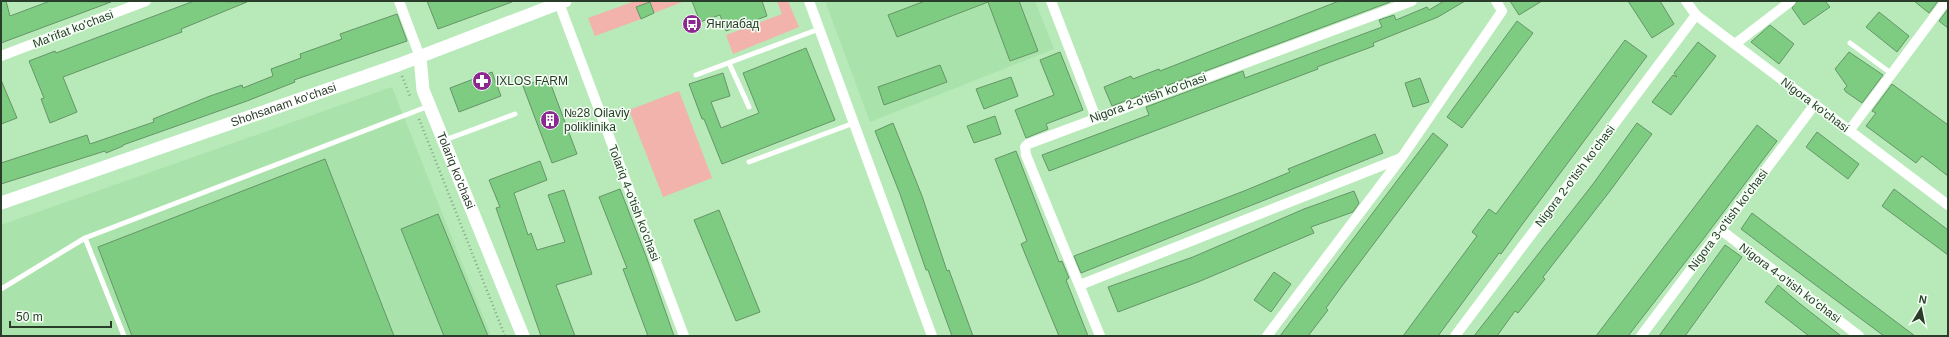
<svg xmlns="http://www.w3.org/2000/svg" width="1949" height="337" font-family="Arial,sans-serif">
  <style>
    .built { fill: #a9e2aa }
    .green { fill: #f2b3ac }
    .building { fill: #7ecc82; stroke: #659567 }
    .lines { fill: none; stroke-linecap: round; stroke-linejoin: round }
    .path { stroke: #7ea57f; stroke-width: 2.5; stroke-dasharray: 1 3; stroke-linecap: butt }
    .service { stroke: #fff; stroke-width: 5 }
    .minor { stroke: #fff; stroke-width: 10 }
    .tertiary { stroke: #fff; stroke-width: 13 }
    .labels { text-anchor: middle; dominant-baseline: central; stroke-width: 3; stroke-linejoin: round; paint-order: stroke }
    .poi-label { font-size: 12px; fill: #293d2a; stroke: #f4fff4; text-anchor: start }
    .street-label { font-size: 12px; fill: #293d2a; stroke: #f4fff4 }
  </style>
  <rect width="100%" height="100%" fill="#b7eab8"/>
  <!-- built -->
  <g class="built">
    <path d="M825 1H1035L1054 49 870 122Z"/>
    <path d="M392 87 491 336H1V225Z"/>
  </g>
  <!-- green -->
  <g class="green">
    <path d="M635 1H685L654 13 650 2 637 7 641 19 595 36 588 18Z"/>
    <path d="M777 1H788L799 27 733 54 726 35 782 14Z"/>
    <path d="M679 91 712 178 663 197 629 110Z"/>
  </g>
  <!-- building -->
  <g class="building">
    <path d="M1 1H6L10 16 50 1 111 2 1 43Z"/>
    <path d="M194 1 247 2 181 29 182 32 63 77 77 112 50 123 41 99 44 98 29 61 55 51 56 53Z"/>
    <path d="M427 1H511L512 2 438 29Z"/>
    <path d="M692 1H762L767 16 726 31 720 15 700 22Z"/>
    <path d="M925 1H1019L1038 51 1010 61 988 2 897 37 888 15Z"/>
    <path d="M1339 1H1389L1390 2 1112 106 1104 87 1131 76 1133 79 1159 69 1160 71Z"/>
    <path d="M1444 1H1465L1438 17 1373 43 1374 46 1317 67 1318 69 1049 171 1042 155 1149 115 1146 107 1243 71 1245 78 1382 27 1379 20 1394 15 1396 20 1427 7 1429 10Z"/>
    <path d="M1510 1H1542L1519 15Z"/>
    <path d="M1628 1H1660L1674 24 1652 38Z"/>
    <path d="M1797 1H1825L1830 7 1804 25 1792 8Z"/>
    <path d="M1914 1H1938L1929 13Z"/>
    <path d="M650 2 654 13 641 19 636 7Z"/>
    <path d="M1948 9V28L1939 21Z"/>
    <path d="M1879 12 1909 36 1897 52 1866 27Z"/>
    <path d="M397 14 407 41 294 80 295 82 247 101 123 145V146L106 153 105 151 1 184V163L87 135 90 144 154 122 153 119 210 96 242 85 243 88 273 76 271 69 301 58 300 54 342 39 340 34Z"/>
    <path d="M1517 21 1533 33 1462 128 1447 117Z"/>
    <path d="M1770 25 1794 44 1779 64 1751 42Z"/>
    <path d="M1625 40 1647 56 1521 226 1501 254 1499 253 1438 336H1403L1477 236 1472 232 1489 209 1496 214Z"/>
    <path d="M1698 42 1716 56 1671 115 1652 102 1673 75 1677 77 1674 73Z"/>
    <path d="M806 48 835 120 722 164 704 119H702L689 84 723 73 730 96 711 102 721 128 759 113 743 73Z"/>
    <path d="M1060 52 1083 110 1046 124 1048 129 1026 138 1015 110 1054 95 1040 60Z"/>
    <path d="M1849 52 1883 75 1862 103 1846 92 1844 89 1847 86 1835 69Z"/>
    <path d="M940 65 947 82 884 105 878 87Z"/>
    <path d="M492 72 501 96 459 112 450 88Z"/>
    <path d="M548 77 577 154 552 163 523 86Z"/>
    <path d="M1011 77 1018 96 984 109 976 89Z"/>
    <path d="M1420 78 1429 102 1413 107 1405 83Z"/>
    <path d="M1 80 17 118 1 124Z"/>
    <path d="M1892 84 1948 125V176L1922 156 1916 163 1866 126 1876 113 1872 111Z"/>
    <path d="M995 116 1001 134 974 143 967 126Z"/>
    <path d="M893 123 922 196 947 271 949 270 973 336H952L928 270H926L900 194 875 131Z"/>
    <path d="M1637 123 1652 134 1610 191 1543 277 1545 279 1518 313 1515 311 1497 336H1474L1593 184Z"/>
    <path d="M1757 125 1777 141 1704 238 1628 336H1596Z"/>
    <path d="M1817 132 1859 164 1848 179 1806 147Z"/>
    <path d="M1433 133 1448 145 1342 286 1326 308 1328 310 1308 336H1280Z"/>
    <path d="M1375 134 1383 153 1081 273 1074 256 1244 191 1290 172 1288 169Z"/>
    <path d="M1016 151 1059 262 1062 261 1069 278 1066 280 1088 336H1059L1021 244 1027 241 995 159Z"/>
    <path d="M325 159 394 336H132L98 247Z"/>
    <path d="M540 161 547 180 514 193 528 235 531 233 537 250 565 242 548 195 564 190 592 274 556 285 575 336H541L496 208 500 207 489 180Z"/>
    <path d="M620 189 646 256 674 336H648L635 301 623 269 627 268 599 197Z"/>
    <path d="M1894 189 1948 230V255L1882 206Z"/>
    <path d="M1354 191 1359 203 1353 212 1311 227 1314 233 1198 282 1118 312 1108 287 1193 257 1304 209Z"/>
    <path d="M719 210 760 312 736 321 694 220Z"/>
    <path d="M1752 213 1867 300 1915 336H1884L1790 266 1741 229Z"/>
    <path d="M438 214 488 336H444L401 229Z"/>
    <path d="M1725 245 1742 257 1685 336H1659Z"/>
    <path d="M1274 272 1291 284 1271 312 1254 300Z"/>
    <path d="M1778 285 1799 303 1841 336H1809L1765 302Z"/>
  </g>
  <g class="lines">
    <!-- path -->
    <g class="path">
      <path d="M402 76 410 96"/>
      <path d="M419 119 505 336"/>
    </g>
    <!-- service -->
    <g class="service">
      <path d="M1850 43 1892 74"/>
      <path d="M729 63 749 107"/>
      <path d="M696 75 819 29"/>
      <path d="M445 140 515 114"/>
      <path d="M749 162 854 123"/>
      <path d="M85 238 124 336"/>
      <path d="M1 289 85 238 429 106"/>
    </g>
    <!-- minor -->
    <g class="minor">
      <path d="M399 1 420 57"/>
      <path d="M809 1 932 336"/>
      <path d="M1051 1 1096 118"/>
      <path d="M1686 1 1696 15 1948 205"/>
      <path d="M559 3 684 336"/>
      <path d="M1735 44 1791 1"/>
      <path d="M1 56 146 1"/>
      <path d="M1849 131 1946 1"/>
      <path d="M1721 230 1859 336"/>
      <path d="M1080 285 1401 158"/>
      <path d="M1100 336 1026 155 1025 147 1028 144 1412 1"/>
      <path d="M1267 336 1402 157 1500 14 1502 11 1496 1"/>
      <path d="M1455 336 1696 15"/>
      <path d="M1641 336 1815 104"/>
    </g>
    <!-- tertiary -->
    <g class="tertiary">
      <path id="s1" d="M420 57 423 90 523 336"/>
      <path id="s2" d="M1 203 398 65 565 1"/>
    </g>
  </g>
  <!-- icons -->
  <defs>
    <symbol id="bus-disc" viewBox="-11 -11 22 22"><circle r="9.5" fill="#8b2991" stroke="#f4fff4"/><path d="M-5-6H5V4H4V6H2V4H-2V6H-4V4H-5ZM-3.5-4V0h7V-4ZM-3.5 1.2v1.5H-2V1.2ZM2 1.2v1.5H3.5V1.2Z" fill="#fff"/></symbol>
    <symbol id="pharmacy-disc" viewBox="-11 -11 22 22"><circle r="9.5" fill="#8b2991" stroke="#f4fff4"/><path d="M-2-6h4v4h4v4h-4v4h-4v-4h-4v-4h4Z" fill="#fff"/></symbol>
    <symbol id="building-disc" viewBox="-11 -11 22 22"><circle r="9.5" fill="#8b2991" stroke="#f4fff4"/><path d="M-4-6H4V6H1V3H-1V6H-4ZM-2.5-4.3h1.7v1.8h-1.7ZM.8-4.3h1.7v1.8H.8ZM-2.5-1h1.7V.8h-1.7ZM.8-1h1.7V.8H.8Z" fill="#fff"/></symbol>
  </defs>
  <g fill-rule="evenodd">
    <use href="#bus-disc" x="681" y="13" width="22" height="22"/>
    <use href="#pharmacy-disc" x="471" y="70" width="22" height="22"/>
    <use href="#building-disc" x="539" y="109" width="22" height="22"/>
  </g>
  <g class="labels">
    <!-- poi labels -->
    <g class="poi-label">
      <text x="706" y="24">Янгиабад</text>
      <text x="496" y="81">IXLOS FARM</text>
      <text x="564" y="113">№28 Oilaviy<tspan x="564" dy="14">poliklinika</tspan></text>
    </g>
    <!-- street labels -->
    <g class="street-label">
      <text transform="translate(73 29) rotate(-21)">Ma'rifat ko'chasi</text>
      <text transform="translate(1148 98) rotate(-20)">Nigora 2-o'tish ko'chasi</text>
      <text stroke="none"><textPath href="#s2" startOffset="299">Shohsanam ko'chasi</textPath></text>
      <text transform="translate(1815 105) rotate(37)">Nigora ko'chasi</text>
      <text stroke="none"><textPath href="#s1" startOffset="120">Tolariq ko'chasi</textPath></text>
      <text transform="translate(1575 176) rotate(-53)">Nigora 2-o'tish ko'chasi</text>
      <text transform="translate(634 203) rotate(69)">Tolariq 4-o'tish ko'chasi</text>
      <text transform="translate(1728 220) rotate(-53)">Nigora 3-o'tish ko'chasi</text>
      <text transform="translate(1790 283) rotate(37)">Nigora 4-o'tish ko'chasi</text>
    </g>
  </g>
  <!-- border -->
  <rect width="1949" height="337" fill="none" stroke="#293d2a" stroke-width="4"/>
  <!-- north arrow -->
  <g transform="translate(1921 309) rotate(10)" stroke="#f4fff4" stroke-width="3" paint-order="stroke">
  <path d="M0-3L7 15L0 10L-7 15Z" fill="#293d2a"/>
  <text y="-6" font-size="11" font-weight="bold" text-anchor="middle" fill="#293d2a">N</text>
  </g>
  <!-- scale -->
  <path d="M10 321v6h101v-6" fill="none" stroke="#293d2a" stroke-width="2"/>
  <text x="16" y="321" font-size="12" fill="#293d2a" stroke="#f4fff4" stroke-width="3" paint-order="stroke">50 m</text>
</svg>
